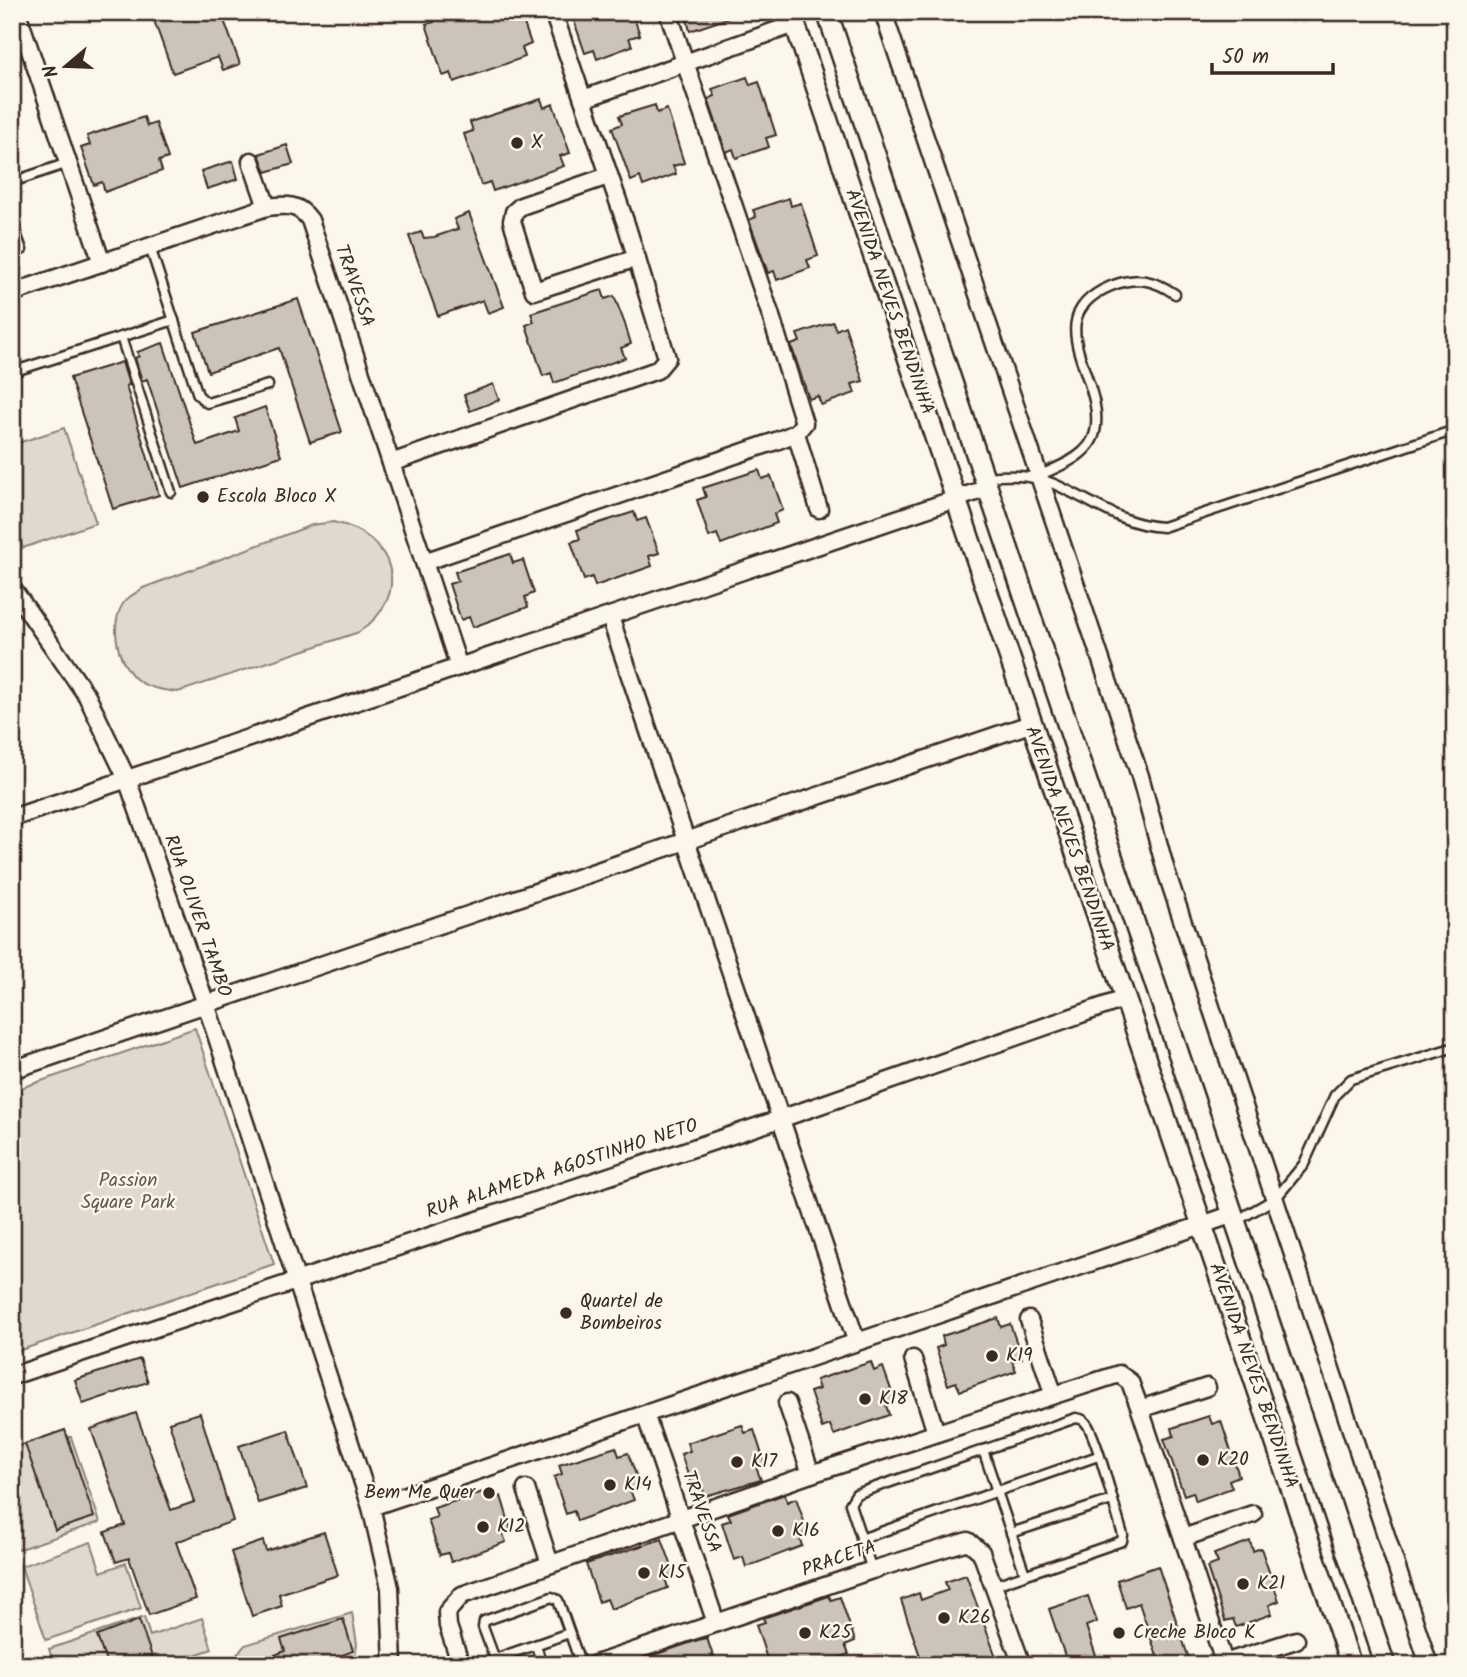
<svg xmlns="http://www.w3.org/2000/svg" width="1467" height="1677" font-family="Kalam,sans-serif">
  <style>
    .green { fill: #dfd9ce; stroke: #8d8276; stroke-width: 2 }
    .building { fill: #ccc4b9; stroke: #3b2a1e; stroke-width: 2 }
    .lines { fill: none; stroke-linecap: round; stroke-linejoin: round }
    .service-casing { stroke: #3b2a1e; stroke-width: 13 }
    .minor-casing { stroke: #3b2a1e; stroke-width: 21 }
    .tertiary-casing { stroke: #3b2a1e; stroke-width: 24 }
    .service { stroke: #fbf7ec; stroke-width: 8 }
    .minor { stroke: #fbf7ec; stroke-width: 16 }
    .tertiary { stroke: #fbf7ec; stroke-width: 19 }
    .poi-dot { fill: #3b2a1e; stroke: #fbf7ec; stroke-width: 2.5 }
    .labels { text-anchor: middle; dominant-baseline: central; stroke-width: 5; stroke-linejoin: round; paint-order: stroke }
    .poi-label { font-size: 19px; fill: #3b2a1e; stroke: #fbf7ec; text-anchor: start }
    .street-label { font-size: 19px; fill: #3b2a1e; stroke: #fbf7ec }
    .park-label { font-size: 19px; fill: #64564a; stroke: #fbf7ec }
  </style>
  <rect width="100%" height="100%" fill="#fbf7ec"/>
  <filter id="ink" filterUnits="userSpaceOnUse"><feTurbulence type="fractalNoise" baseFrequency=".0143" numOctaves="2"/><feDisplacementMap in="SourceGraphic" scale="14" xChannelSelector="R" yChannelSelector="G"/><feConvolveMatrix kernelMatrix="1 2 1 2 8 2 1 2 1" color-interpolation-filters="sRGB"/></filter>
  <g filter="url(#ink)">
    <!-- green -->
    <g class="green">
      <path d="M64 428 96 523 23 548 12 517V445Z"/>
      <path d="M333 522C394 534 414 595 359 632L178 692C165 690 151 689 140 682 118 667 107 624 125 601 129 596 138 592 143 588L312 525Z"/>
      <path d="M195 1028 274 1264 12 1353V1091Z"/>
      <path d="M65 1430 67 1437H71L100 1522 14 1551 12 1448Z"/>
      <path d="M91 1542 101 1572 126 1563 141 1608 46 1640 21 1566Z"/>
      <path d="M352 1613 357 1644 354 1665H228L245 1645Z"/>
      <path d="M144 1617 150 1636 202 1618 212 1649 165 1665H54L49 1649Z"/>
    </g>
    <!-- building -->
    <g class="building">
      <path d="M151 12H221L240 64 223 70 218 57 173 73Z"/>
      <path d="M431 12H520L531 44 522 48 525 57 454 82 451 73 443 76 426 24 434 22Z"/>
      <path d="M571 12H632L640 35 629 38 632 46 597 59 594 50 585 53Z"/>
      <path d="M685 12H736L737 15 690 31Z"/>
      <path d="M747 77 750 85 759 82 776 135 766 138 769 147 736 158 733 149 726 152 708 99 715 96 712 89Z"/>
      <path d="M541 99 544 108 553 104 570 153 560 156 564 166 493 191 490 182 481 185 464 134 473 131 470 122Z"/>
      <path d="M655 105 657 113 667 109 684 163 673 166 676 174 643 186 640 177 631 181 612 128 622 124 619 116Z"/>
      <path d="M144 117 147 126 156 123 168 158 159 161 162 171 105 192 102 182 94 185 81 148 90 145 87 136Z"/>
      <path d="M287 145 293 164 266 172 259 154Z"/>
      <path d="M233 161 238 179 207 189 201 171Z"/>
      <path d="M789 198 791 206 801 203 818 256 807 260 810 268 777 280 774 271 768 273 749 220 756 217 753 210Z"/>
      <path d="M469 213 504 307 488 313 483 300 438 316 409 236 421 232 424 238 434 237 458 229 454 219Z"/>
      <path d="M602 290 605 299 614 296 625 324 631 344 621 348 625 358 554 383 551 373 543 376 526 325 534 322 531 313Z"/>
      <path d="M298 299 342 432 310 442 279 348 208 372 195 332Z"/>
      <path d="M833 322 836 330 845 326 863 381 852 384 855 393 821 405 818 396 809 399 791 345 800 342 797 334Z"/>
      <path d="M163 343 197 445 239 431 235 418 265 407 281 456 183 488 147 379 142 381 135 358 139 356 137 352Z"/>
      <path d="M122 362 129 385 126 386 159 495 113 509 70 378Z"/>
      <path d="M493 384 499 400 470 411 464 395Z"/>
      <path d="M759 470 762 479 771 476 783 510 774 514 777 523 721 544 717 534 709 537 697 500 706 497 703 488Z"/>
      <path d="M634 512 637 521 646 518 659 553 649 556 652 566 595 586 592 577 584 580 571 542 580 539 577 530Z"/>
      <path d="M510 554 513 563 523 560 534 593 525 597 528 607 473 627 469 617 461 620 449 584 458 581 455 572Z"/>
      <path d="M998 1318 1001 1327 1010 1324 1022 1358 1012 1361 1016 1371 960 1391 956 1382 948 1385 936 1348 944 1345 942 1336Z"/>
      <path d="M140 1359 148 1382 83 1404 75 1380Z"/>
      <path d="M871 1362 874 1371 883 1367 895 1401 886 1405 889 1415 834 1435 830 1425 822 1428 810 1392 819 1389 816 1380Z"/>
      <path d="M136 1413 171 1510 194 1502 169 1422 200 1413 233 1521 176 1542 196 1599 149 1615 129 1558 116 1562 105 1532 125 1525 91 1429Z"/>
      <path d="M1209 1416 1212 1424 1221 1421 1239 1476 1229 1480 1232 1488 1196 1501 1193 1492 1184 1495 1164 1439 1174 1436 1172 1428Z"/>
      <path d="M742 1425 745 1433 754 1430 765 1464 756 1467 761 1480 705 1496 702 1487 693 1490 681 1454 690 1451 687 1443Z"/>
      <path d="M65 1430 94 1517 55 1530 25 1444Z"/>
      <path d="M288 1430 307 1488 258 1503 239 1446Z"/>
      <path d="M616 1447 619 1456 628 1453 636 1475 640 1487 630 1490 634 1500 577 1521 574 1511 566 1514 554 1477 562 1474 559 1465Z"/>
      <path d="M489 1490 492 1499 501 1496 511 1529 502 1532 506 1542 451 1562 448 1553 440 1555 428 1520 437 1517 434 1508Z"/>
      <path d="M785 1494 787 1502 796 1498 808 1533 799 1536 802 1546 746 1567 743 1557 734 1560 722 1523 731 1520 728 1514Z"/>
      <path d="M324 1532 338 1575 279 1594 282 1606 252 1616 231 1552 263 1541 266 1551Z"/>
      <path d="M662 1539 675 1575 665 1578 668 1588 611 1609 607 1599 599 1602 586 1564Z"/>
      <path d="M1250 1541 1253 1551 1261 1548 1279 1601 1269 1605 1272 1614 1236 1627 1233 1619 1225 1621 1207 1567 1218 1563 1214 1554Z"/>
      <path d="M1158 1566 1191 1665H1160L1139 1603 1126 1608 1117 1580Z"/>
      <path d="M966 1575 999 1665H923L901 1600 919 1593 921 1600 948 1590 945 1582Z"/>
      <path d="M829 1596 831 1600 840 1597 855 1641 845 1645 849 1654 819 1665H769L756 1625 765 1622 763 1618Z"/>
      <path d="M1088 1596 1097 1622 1086 1626 1099 1665H1068L1049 1609Z"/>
      <path d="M343 1619 353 1651 342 1655 345 1665H250L285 1651 281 1639Z"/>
      <path d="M139 1620 155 1665H107L97 1636Z"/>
      <path d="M707 1638 716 1665 633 1662 698 1640Z"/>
    </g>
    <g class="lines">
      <defs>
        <g id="service">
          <path d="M12 182 68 163"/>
          <path d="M12 222 22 250"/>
          <path d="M150 247 198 395 207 403 268 385"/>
          <path d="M121 337 171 492"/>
          <path d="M12 372 174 320"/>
          <path d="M1038 476C1058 467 1090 456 1095 432 1107 380 1034 318 1111 286 1136 276 1153 279 1175 294"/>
          <path d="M984 477C1008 475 1031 474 1054 484 1091 500 1121 525 1163 527L1455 430"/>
          <path d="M1236 1221 1276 1198 1304 1164 1335 1095 1351 1079 1455 1047"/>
          <path d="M983 1450 1025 1574"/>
          <path d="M1011 1533 1112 1500"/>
          <path d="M861 1539 1098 1456"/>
          <path d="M872 1570 850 1504 856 1494 1076 1418C1081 1419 1083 1419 1086 1423 1097 1436 1116 1514 1123 1535L1122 1541 995 1585"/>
          <path d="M536 1645 542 1665"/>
          <path d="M495 1659 569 1633"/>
          <path d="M497 1665 483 1627 484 1621 552 1597 558 1600 581 1665"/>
        </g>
        <g id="minor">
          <path d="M17 12 102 263"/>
          <path d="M883 12 1140 776 1166 871 1429 1665"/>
          <path d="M583 99 795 24"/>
          <path d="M251 161 267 207"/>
          <path d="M608 176 521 206 514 212 512 221 534 291 637 258"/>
          <path d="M12 293 267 207C286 205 298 203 310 220L459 667"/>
          <path d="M796 433 819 509"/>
          <path d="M391 463 657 370 667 358 627 227 553 12"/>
          <path d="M424 562 776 441 796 433 804 423 770 313 668 12"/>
          <path d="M12 588 87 696 127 779 206 1004 371 1507 390 1588 393 1665"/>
          <path d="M610 617 856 1340"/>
          <path d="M12 818 988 488"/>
          <path d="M12 1070 1030 724"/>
          <path d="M1029 1320 1053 1393"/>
          <path d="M913 1359 936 1433"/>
          <path d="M12 1376 780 1119 1124 999"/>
          <path d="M787 1403 811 1474"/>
          <path d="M1140 1409 1207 1387"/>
          <path d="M645 1414 716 1623"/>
          <path d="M526 1489 550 1564"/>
          <path d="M371 1507 1234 1214"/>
          <path d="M1183 1538 1253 1514"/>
          <path d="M1224 1663 1296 1640"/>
          <path d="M461 1665 448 1626 447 1612 462 1595 811 1474 1119 1374 1130 1382 1140 1409 1225 1665"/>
          <path d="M593 1665 872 1570 968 1541 981 1552 1022 1665"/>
        </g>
        <g id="tertiary">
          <path d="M791 12 1351 1665"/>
          <path d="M827 12 1385 1665"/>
        </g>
      </defs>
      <!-- service casing -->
      <use href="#service" class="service-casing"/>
      <!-- minor casing -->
      <use href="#minor" class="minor-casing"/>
      <!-- tertiary casing -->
      <use href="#tertiary" class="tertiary-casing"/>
      <!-- service -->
      <use href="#service" class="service"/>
      <!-- minor -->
      <use href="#minor" class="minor"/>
      <!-- tertiary -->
      <use href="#tertiary" class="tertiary"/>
    </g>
  </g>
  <!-- markers -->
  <g class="poi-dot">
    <circle cx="517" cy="143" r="7"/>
    <circle cx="203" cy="497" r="7"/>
    <circle cx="566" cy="1313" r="7"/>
    <circle cx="992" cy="1356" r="7"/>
    <circle cx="865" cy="1399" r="7"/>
    <circle cx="1203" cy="1460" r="7"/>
    <circle cx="737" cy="1462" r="7"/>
    <circle cx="610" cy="1485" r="7"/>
    <circle cx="489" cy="1493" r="7"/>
    <circle cx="483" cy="1527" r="7"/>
    <circle cx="778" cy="1531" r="7"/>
    <circle cx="644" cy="1573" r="7"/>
    <circle cx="1243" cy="1584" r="7"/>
    <circle cx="944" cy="1618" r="7"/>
    <circle cx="805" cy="1633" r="7"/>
    <circle cx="1119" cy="1633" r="7"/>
  </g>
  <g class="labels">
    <!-- poi labels -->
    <g class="poi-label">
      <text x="531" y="143">X</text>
      <text x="217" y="497">Escola Bloco X</text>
      <text x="580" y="1302">Quartel de<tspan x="580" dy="22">Bombeiros</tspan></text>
      <text x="1006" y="1356">K19</text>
      <text x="879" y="1399">K18</text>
      <text x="1217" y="1460">K20</text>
      <text x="751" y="1462">K17</text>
      <text x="624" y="1485">K14</text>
      <text x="475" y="1493" text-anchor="end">Bem Me Quer</text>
      <text x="497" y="1527">K12</text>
      <text x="792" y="1531">K16</text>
      <text x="658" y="1573">K15</text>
      <text x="1257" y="1584">K21</text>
      <text x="958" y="1618">K26</text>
      <text x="819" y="1633">K25</text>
      <text x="1133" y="1633">Creche Bloco K</text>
    </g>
    <!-- street labels -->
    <g class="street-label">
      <text transform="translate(354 286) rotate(71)">TRAVESSA</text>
      <text transform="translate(889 302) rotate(71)">AVENIDA NEVES BENDINHA</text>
      <text transform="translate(1069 839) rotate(71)">AVENIDA NEVES BENDINHA</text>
      <text transform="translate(197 916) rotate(71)">RUA OLIVER TAMBO</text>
      <text transform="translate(562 1169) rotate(-18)">RUA ALAMEDA AGOSTINHO NETO</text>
      <text transform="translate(1253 1376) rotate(71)">AVENIDA NEVES BENDINHA</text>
      <text transform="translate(701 1512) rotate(71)">TRAVESSA</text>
      <text transform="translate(839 1559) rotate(-19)">PRACETA</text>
    </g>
    <!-- park labels -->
    <g class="park-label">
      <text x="128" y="1181">Passion<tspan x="128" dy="22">Square Park</tspan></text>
    </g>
  </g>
  <!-- margin -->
  <rect width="1467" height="1677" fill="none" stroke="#fbf7ec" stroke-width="42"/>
  <rect x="21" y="21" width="1425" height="1635" fill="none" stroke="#3b2a1e" stroke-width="2.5" filter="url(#ink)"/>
  <!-- north arrow -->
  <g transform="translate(66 66) rotate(251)" stroke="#fbf7ec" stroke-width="5" paint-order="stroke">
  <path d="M0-5L12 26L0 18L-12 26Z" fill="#3b2a1e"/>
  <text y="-10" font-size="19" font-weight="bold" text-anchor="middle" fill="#3b2a1e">N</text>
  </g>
  <!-- scale -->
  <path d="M1212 63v10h121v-10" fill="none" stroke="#3b2a1e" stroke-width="3.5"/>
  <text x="1222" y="63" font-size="21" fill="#3b2a1e" stroke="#fbf7ec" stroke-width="5" paint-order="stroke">50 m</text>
</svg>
